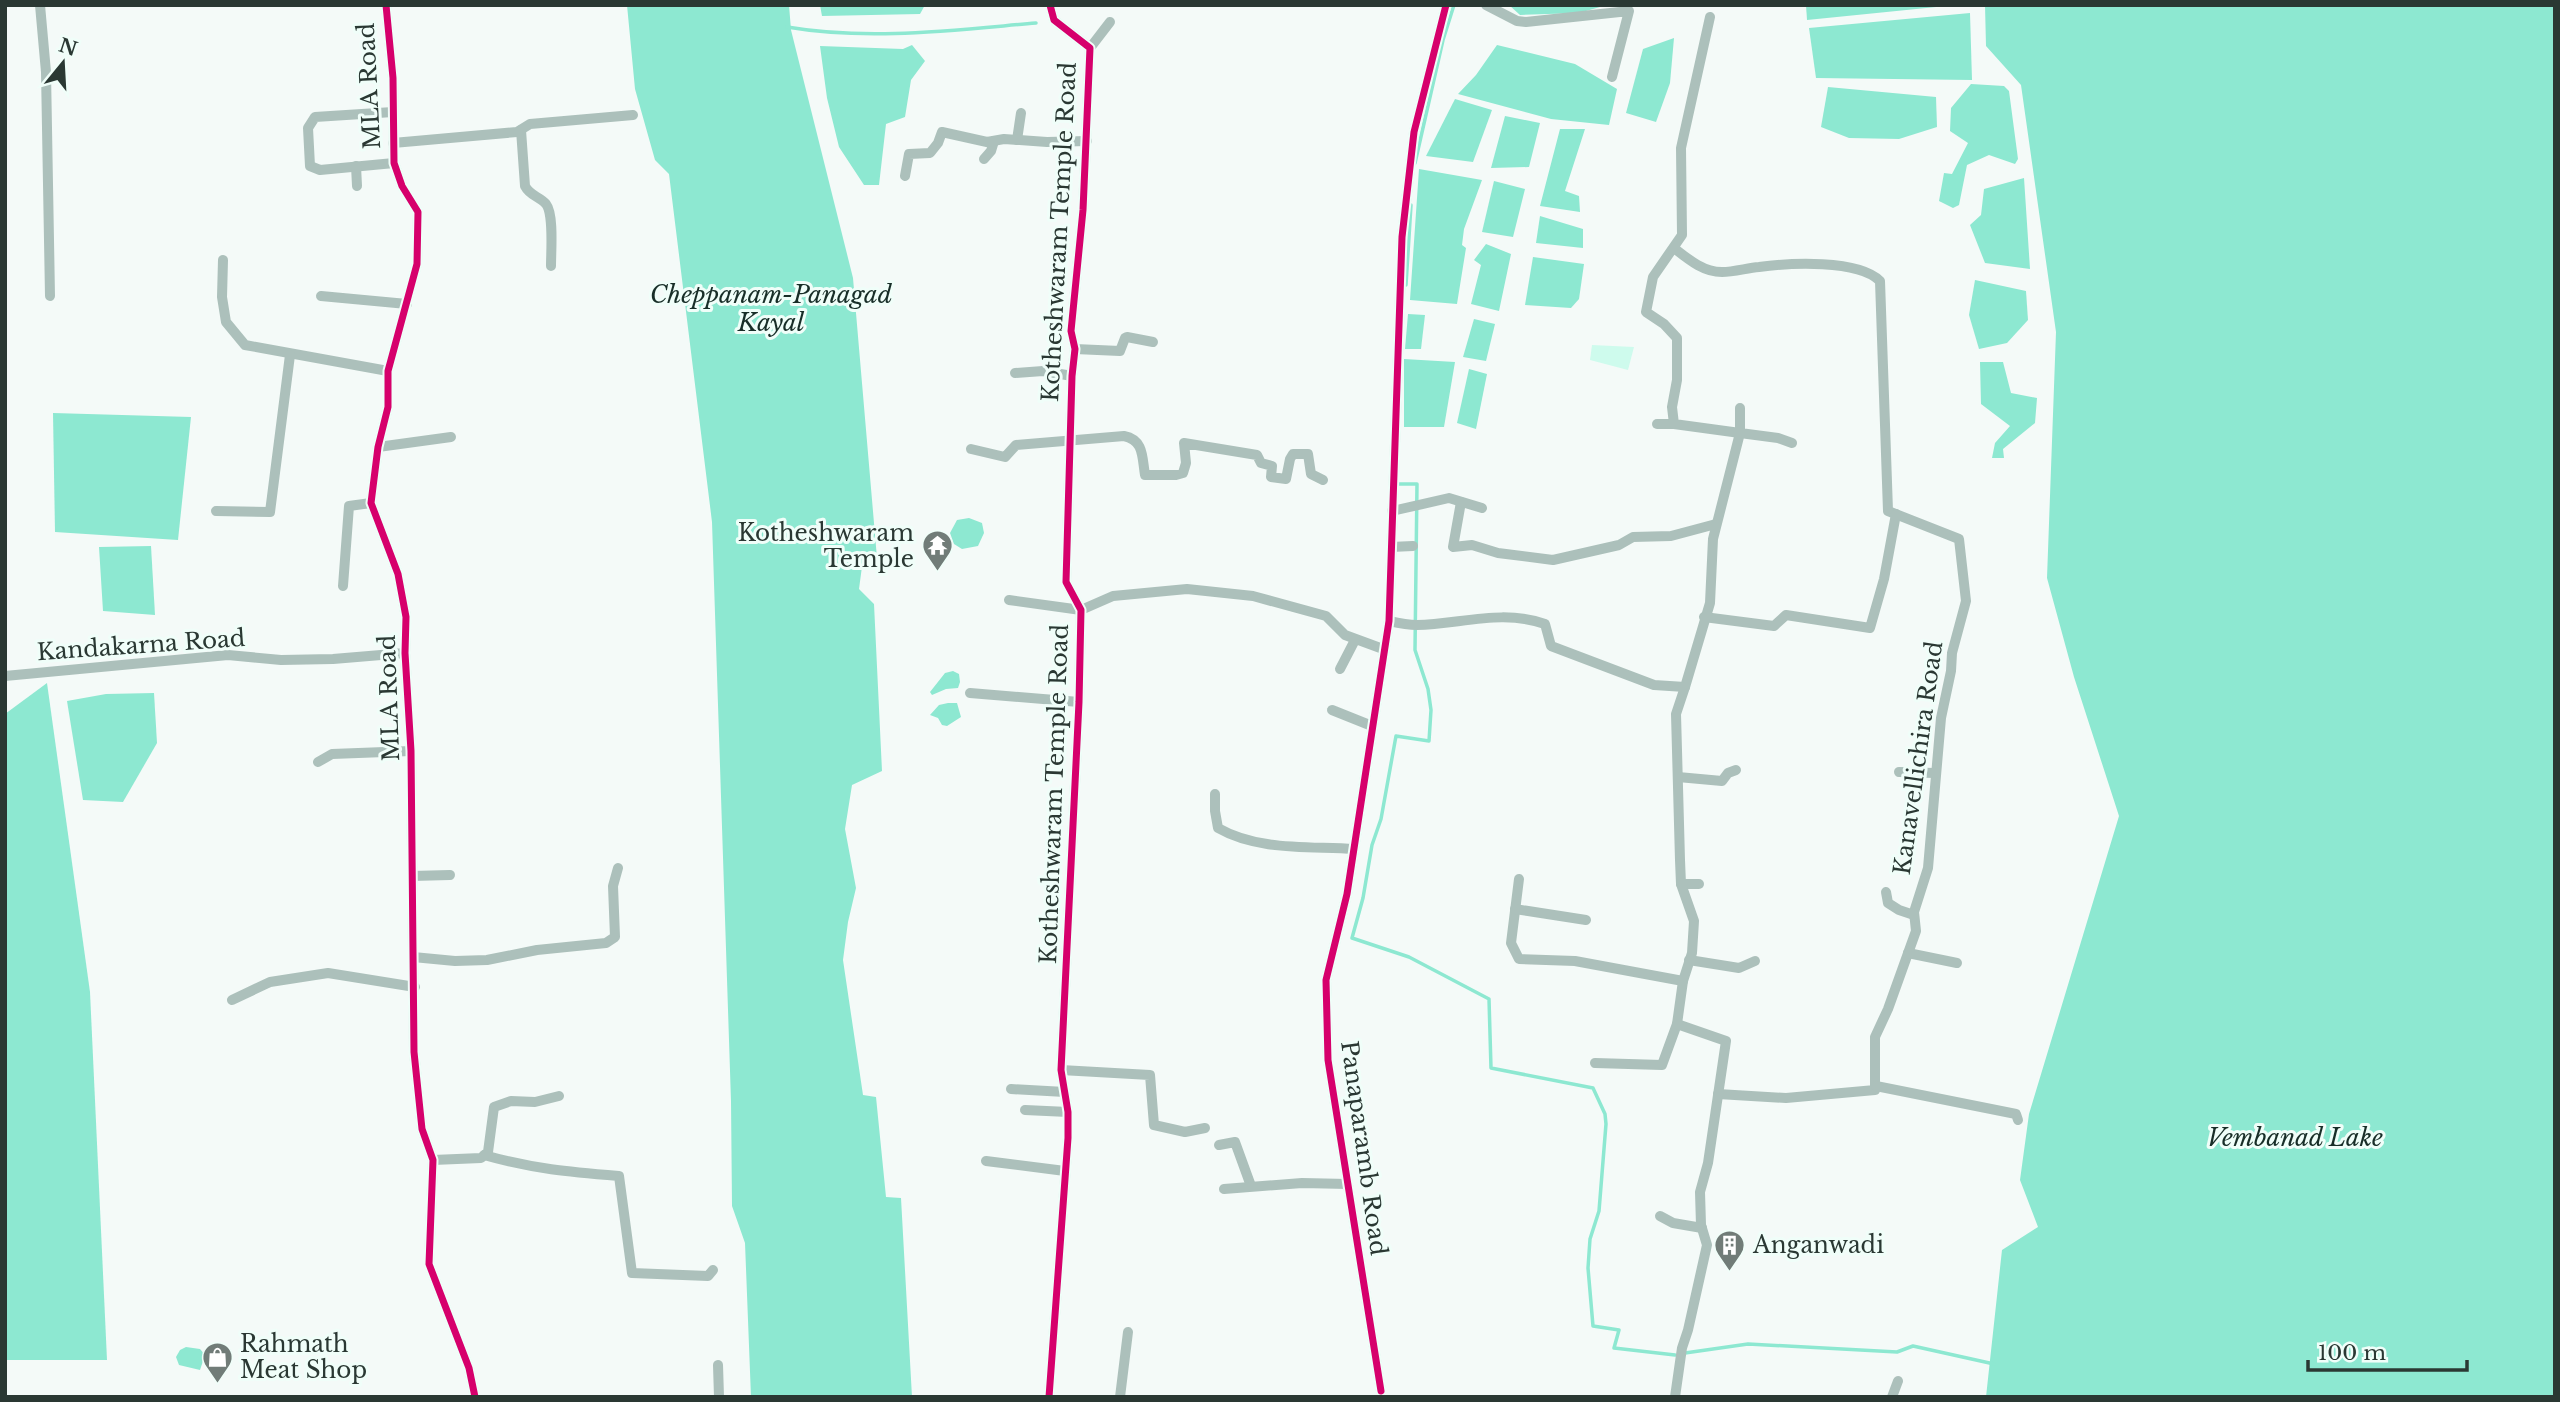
<svg xmlns="http://www.w3.org/2000/svg" width="2560" height="1402" font-family="'Libre Baskerville',serif">
  <style>
    .green { fill: #cefbed }
    .water { fill: #8de8d1 }
    .lines { fill: none; stroke-linecap: round; stroke-linejoin: round }
    .stream { stroke: #8de8d1; stroke-width: 3.5 }
    .street { stroke: #acc0bb; stroke-width: 10 }
    .cycleway-casing { stroke: #f0fef9; stroke-width: 11 }
    .cycleway { stroke: #d6006c; stroke-width: 7 }
    .labels { text-anchor: middle; dominant-baseline: central; stroke-width: 6; stroke-linejoin: round; paint-order: stroke }
    .street-label { font-size: 23px; fill: #2a3833; stroke: #f0fef9 }
    .poi-label { font-size: 23px; fill: #2a3833; stroke: #f0fef9; text-anchor: start }
    .water-label { font-size: 24px; font-style: italic; fill: #182e28; stroke: #f0fef9 }
  </style>
  <rect width="100%" height="100%" fill="#f4faf8"/>
  <!-- green -->
  <path class="green" d="M1592 345 1634 347 1628 370 1590 360Z"/>
  <!-- water -->
  <g class="water">
    <path d="M627 5H789L791 30 853 278 877 558 863 559 859 589 874 604 882 771 852 785 845 829 856 888 848 922 843 960 863 1095 876 1097 886 1197 901 1198 912 1397H751L745 1243 732 1206 731 1101 712 522 669 174 655 160 635 89Z"/>
    <path d="M820 5H925L920 14 822 16Z"/>
    <path d="M1509 5H1607L1579 13 1520 15Z"/>
    <path d="M1806 5H1956L1807 20Z"/>
    <path d="M1985 5H2555V1397H1986L2002 1250 2038 1227 2020 1180 2029 1114 2119 816 2074 677 2047 578 2056 332 2021 85 1986 46Z"/>
    <path d="M1970 13 1972 80 1816 78 1809 28Z"/>
    <path d="M1674 38 1670 83 1656 122 1626 113 1643 49Z"/>
    <path d="M912 45 925 61 911 80 905 117 886 124 879 185H864L839 147 827 98 820 46 903 49Z"/>
    <path d="M1497 45 1575 64 1617 89 1609 125 1551 119 1458 94 1476 75Z"/>
    <path d="M1971 84 2004 86 2009 91 2018 159 2015 164 1989 155 1967 165 1959 205 1953 208 1939 201 1944 173 1952 174 1968 143 1950 131 1951 108Z"/>
    <path d="M1828 87 1936 97 1937 127 1899 139 1849 138 1821 127Z"/>
    <path d="M1455 99 1492 110 1473 162 1426 156Z"/>
    <path d="M1505 116 1540 123 1529 167 1491 168Z"/>
    <path d="M1560 129H1585L1565 191 1579 196 1580 212 1540 206Z"/>
    <path d="M1419 169 1482 180 1464 229 1462 245 1466 248 1457 304 1410 300Z"/>
    <path d="M2024 178 2030 269 1985 263 1970 225 1981 215 1984 189Z"/>
    <path d="M1494 181 1525 189 1513 237 1482 232Z"/>
    <path d="M1540 216 1583 229V248L1536 243Z"/>
    <path d="M1486 244 1511 254 1499 311 1471 304 1481 265 1474 260Z"/>
    <path d="M1533 257 1584 264 1579 299 1571 308 1525 305Z"/>
    <path d="M1975 280 2026 291 2028 320 2007 343 1979 349 1969 315Z"/>
    <path d="M1408 314 1425 315 1421 349H1405Z"/>
    <path d="M1474 319 1495 324 1486 361 1463 357Z"/>
    <path d="M1404 359 1455 362 1444 427H1404Z"/>
    <path d="M1980 362H2003L2011 393 2037 398 2035 423 2003 449 2004 458H1992L1995 443 2010 426 1981 404Z"/>
    <path d="M1469 369 1487 374 1476 429 1457 423Z"/>
    <path d="M53 413 191 417 178 540 55 532Z"/>
    <path d="M969 518 982 523 984 533 978 546 962 549 954 544 950 533 957 520Z"/>
    <path d="M151 546 155 615 103 611 99 547Z"/>
    <path d="M953 671 959 674 960 682 958 688 946 689 932 695 930 692 945 673Z"/>
    <path d="M47 683 90 992 107 1360H5V714Z"/>
    <path d="M154 693 157 743 123 802 83 800 67 701 106 694Z"/>
    <path d="M948 703H957L961 717 947 726 942 725 938 718 930 715 939 705Z"/>
    <path d="M186 1347 200 1349 205 1355 200 1370 179 1365 176 1357 180 1350Z"/>
  </g>
  <g class="lines">
    <!-- stream -->
    <g class="stream">
      <path d="M787 27C869 41 954 30 1036 23"/>
      <path d="M1415 163 1443 40 1454 5"/>
      <path d="M1406 285 1411 205"/>
      <path d="M1397 481V484H1417L1415 650 1428 689 1431 710 1429 741 1396 736 1381 819 1372 845 1363 898 1352 938 1409 957 1489 999 1491 1068 1593 1088 1605 1114 1606 1124 1599 1211 1590 1239 1588 1268 1593 1326 1619 1330 1614 1348 1675 1355"/>
      <path d="M1685 1353 1748 1344 1897 1352 1913 1346 1994 1364"/>
    </g>
    <!-- street -->
    <g class="street">
      <path d="M40 5 46 72 50 296"/>
      <path d="M386 5 393 78 394 163 402 186 418 212 417 264 388 371V407L378 447 371 503 398 574 406 617 405 653 411 751 414 1052 422 1129 433 1160 429 1264 469 1368 475 1397"/>
      <path d="M1486 5 1517 21 1526 22 1629 11 1612 77"/>
      <path d="M1090 48 1110 22"/>
      <path d="M393 112 315 117 308 128 310 166 320 170 394 163"/>
      <path d="M521 130 525 186C530 196 539 196 546 204 554 214 551 251 551 266"/>
      <path d="M1017 140 1021 113"/>
      <path d="M393 143 517 132 530 124 633 115"/>
      <path d="M984 159 991 151 994 141"/>
      <path d="M356 166 357 186"/>
      <path d="M905 176 909 154 930 153 938 143 942 132 987 142 1004 139 1047 142 1087 141"/>
      <path d="M1674 248C1688 259 1703 272 1722 272 1734 272 1747 268 1759 267 1789 263 1858 259 1880 281L1888 511 1959 539 1966 601 1952 653 1951 671 1941 718 1928 868 1914 912 1916 931 1888 1009 1875 1037V1090L1786 1098 1718 1094"/>
      <path d="M223 260 222 297 226 322 245 345 388 371"/>
      <path d="M321 296 407 304"/>
      <path d="M1075 349 1120 351 1125 338 1127 337 1153 342"/>
      <path d="M1015 373 1043 371 1072 376"/>
      <path d="M1740 408V433L1778 438 1792 443"/>
      <path d="M1657 424H1674"/>
      <path d="M378 447 451 437"/>
      <path d="M971 449 1005 457 1016 445 1124 436C1144 440 1142 457 1145 475H1176L1183 473 1186 463 1184 443 1257 455 1261 463 1272 466 1271 477 1286 479 1290 459 1293 454H1308L1311 474 1323 480"/>
      <path d="M1461 502 1453 547 1472 545 1498 553 1553 560 1619 545 1633 537 1671 536 1716 524"/>
      <path d="M216 511 270 512 290 355"/>
      <path d="M1392 511 1449 498 1482 508"/>
      <path d="M1391 547 1413 546"/>
      <path d="M343 586 349 506 371 503"/>
      <path d="M1009 600 1081 610 1113 596 1187 589 1253 596 1326 616 1345 635 1383 649"/>
      <path d="M1704 617 1774 626 1786 615 1870 628 1884 579 1896 514"/>
      <path d="M1389 621C1398 623 1408 625 1417 625 1460 624 1503 609 1545 624L1551 646 1654 685 1685 687 1710 603 1713 539 1740 433 1674 424 1672 407 1677 380V338L1664 324 1646 312 1653 277 1682 235 1681 148 1710 17"/>
      <path d="M1340 669 1355 640"/>
      <path d="M5 676 228 655 281 660 333 659 405 653"/>
      <path d="M970 693 1079 702"/>
      <path d="M1332 710 1372 726"/>
      <path d="M318 762 332 754 411 751"/>
      <path d="M1899 772 1935 773"/>
      <path d="M1678 777 1722 781 1728 773 1736 770"/>
      <path d="M1215 794V811L1218 828C1258 851 1309 846 1354 849"/>
      <path d="M412 876 450 875"/>
      <path d="M1519 879 1511 943 1519 959 1575 961 1683 981"/>
      <path d="M1681 884H1699"/>
      <path d="M1886 892 1888 903 1899 910 1914 915"/>
      <path d="M1515 909 1586 920"/>
      <path d="M1908 953 1957 963"/>
      <path d="M413 957 455 961 487 960 537 950 606 943 615 937 613 886 618 868"/>
      <path d="M1689 960 1739 968 1755 961"/>
      <path d="M232 1000 270 982 328 973 415 987"/>
      <path d="M1595 1063 1662 1065 1677 1024 1683 981 1692 953 1694 921 1681 884 1680 860 1676 714 1685 687"/>
      <path d="M1061 1070 1150 1075 1154 1125 1185 1132 1205 1128"/>
      <path d="M1876 1086 2016 1114 2018 1120"/>
      <path d="M1011 1089 1065 1092"/>
      <path d="M1025 1110 1068 1112"/>
      <path d="M1219 1145 1235 1142 1251 1186"/>
      <path d="M484 1155C533 1169 570 1172 619 1176L632 1273 708 1276 713 1270"/>
      <path d="M433 1160 481 1158 488 1152 494 1107 511 1101 535 1102 559 1096"/>
      <path d="M986 1161 1065 1171"/>
      <path d="M1224 1189 1302 1183 1348 1184"/>
      <path d="M1660 1216 1673 1223 1702 1228"/>
      <path d="M718 1365 719 1397"/>
      <path d="M1381 1391 1328 1060 1326 980 1347 894 1389 621 1402 237 1414 132 1446 5"/>
      <path d="M1049 1397 1068 1138V1112L1061 1070 1079 702 1081 610 1066 582 1072 376 1075 349 1071 331 1083 210 1090 48 1054 20 1050 5"/>
      <path d="M1120 1397 1128 1332"/>
      <path d="M1675 1397 1682 1348 1688 1330 1707 1245 1701 1225 1700 1192 1708 1163 1726 1041 1677 1024"/>
      <path d="M1892 1397 1898 1381"/>
    </g>
    <defs>
      <g id="cycleway">
        <path d="M386 5 393 78 394 163 402 186 418 212 417 264 388 371V407L378 447 371 503 398 574 406 617 405 653 411 751 414 1052 422 1129 433 1160 429 1264 469 1368 475 1397"/>
        <path d="M1381 1391 1328 1060 1326 980 1347 894 1389 621 1402 237 1414 132 1446 5"/>
        <path d="M1049 1397 1068 1138V1112L1061 1070 1079 702 1081 610 1066 582 1072 376 1075 349 1071 331 1083 210 1090 48 1054 20 1050 5"/>
      </g>
    </defs>
    <!-- cycleway casing -->
    <use href="#cycleway" class="cycleway-casing"/>
    <!-- cycleway -->
    <use href="#cycleway" class="cycleway"/>
  </g>
  <!-- icons -->
  <defs>
    <symbol id="temple-pin" viewBox="-11 -11 22 30"><path d="M0 17L-7.5 6A9.5 9.5 0 1 1 7.5 6Z" fill="#717c78" stroke="#f0fef9"/><path d="M0-6L5-2H3V0L6.5 2.5H4V6H1.5V3h-3V6H-4V2.5H-6.5L-3 0V-2H-5Z" fill="#fff"/></symbol>
    <symbol id="building-pin" viewBox="-11 -11 22 30"><path d="M0 17L-7.5 6A9.5 9.5 0 1 1 7.5 6Z" fill="#717c78" stroke="#f0fef9"/><path d="M-4-6H4V6H1V3H-1V6H-4ZM-2.5-4.3h1.7v1.8h-1.7ZM.8-4.3h1.7v1.8H.8ZM-2.5-1h1.7V.8h-1.7ZM.8-1h1.7V.8H.8Z" fill="#fff"/></symbol>
    <symbol id="shop-pin" viewBox="-11 -11 22 30"><path d="M0 17L-7.5 6A9.5 9.5 0 1 1 7.5 6Z" fill="#717c78" stroke="#f0fef9"/><path d="M-5-2.5h2.3a2.7 3.5 0 0 1 5.4 0H5L5.5 6h-11ZM-1.5-2.5h3a1.5 2.3 0 0 0-3 0Z" fill="#fff"/></symbol>
  </defs>
  <g fill-rule="evenodd">
    <use href="#temple-pin" x="920" y="528" width="35" height="47"/>
    <use href="#building-pin" x="1712" y="1228" width="35" height="47"/>
    <use href="#shop-pin" x="200" y="1340" width="35" height="47"/>
  </g>
  <g class="labels">
    <!-- street labels -->
    <g class="street-label">
      <text transform="translate(369 86) rotate(-93)">MLA Road</text>
      <text transform="translate(1059 232) rotate(-87)">Kotheshwaram Temple Road</text>
      <text transform="translate(141 645) rotate(-4)">Kandakarna Road</text>
      <text transform="translate(389 698) rotate(-92)">MLA Road</text>
      <text transform="translate(1918 758) rotate(-82)">Kanavellichira Road</text>
      <text transform="translate(1054 794) rotate(-88)">Kotheshwaram Temple Road</text>
      <text transform="translate(1364 1148) rotate(82)">Panaparamb Road</text>
    </g>
    <!-- poi labels -->
    <g class="poi-label">
      <text x="914" y="533" text-anchor="end">Kotheshwaram<tspan x="914" dy="26">Temple</tspan></text>
      <text x="1753" y="1245">Anganwadi</text>
      <text x="240" y="1344">Rahmath<tspan x="240" dy="26">Meat Shop</tspan></text>
    </g>
    <!-- water labels -->
    <g class="water-label">
      <text x="771" y="294">Cheppanam-Panagad<tspan x="771" dy="28">Kayal</tspan></text>
      <text x="2295" y="1137">Vembanad Lake</text>
    </g>
  </g>
  <!-- border -->
  <rect width="2560" height="1402" fill="none" stroke="#2a3833" stroke-width="14"/>
  <!-- north arrow -->
  <g transform="translate(63 63) rotate(18)" stroke="#f0fef9" stroke-width="5" paint-order="stroke">
  <path d="M0-5L12 26L0 18L-12 26Z" fill="#2a3833"/>
  <text y="-10" font-size="19" font-weight="bold" text-anchor="middle" fill="#2a3833">N</text>
  </g>
  <!-- scale -->
  <path d="M2308 1360v10h159v-10" fill="none" stroke="#2a3833" stroke-width="3.5"/>
  <text x="2318" y="1360" font-size="21" fill="#2a3833" stroke="#f0fef9" stroke-width="5" paint-order="stroke">100 m</text>
</svg>
